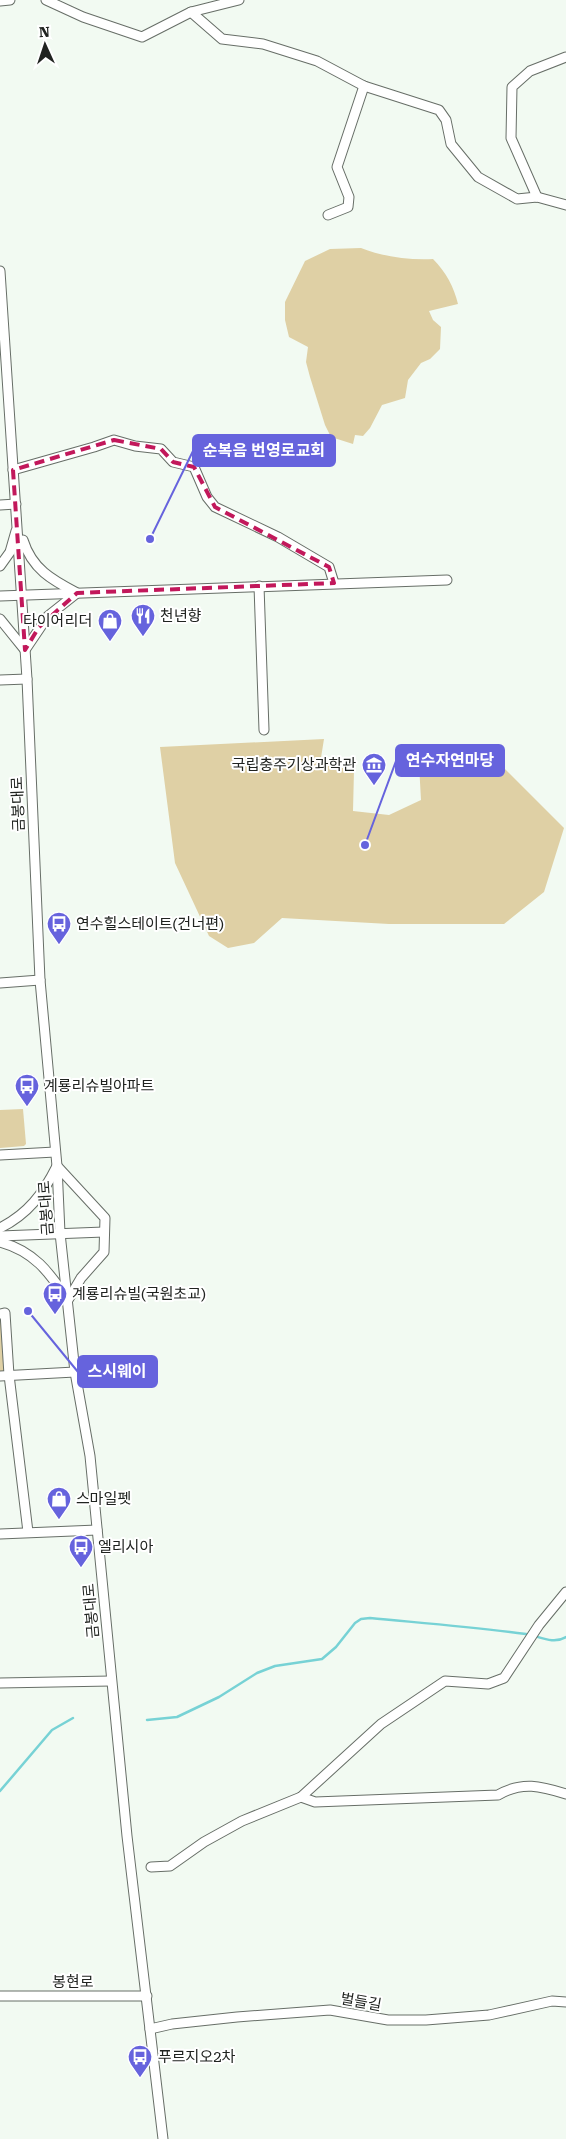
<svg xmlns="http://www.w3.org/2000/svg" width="566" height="2139" font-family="'Roboto Serif','Noto Sans KR',serif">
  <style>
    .green { fill: #dfd0a5 }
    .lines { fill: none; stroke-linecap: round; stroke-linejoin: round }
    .stream { stroke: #77d2d5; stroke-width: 2.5 }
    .minor-casing { stroke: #676e67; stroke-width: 11 }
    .minor { stroke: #fff; stroke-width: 9 }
    .marked { fill: none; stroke: #c2185b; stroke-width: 4; stroke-dasharray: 10 6; stroke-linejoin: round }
    .labels { text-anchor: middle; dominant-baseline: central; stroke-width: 4; stroke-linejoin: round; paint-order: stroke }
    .poi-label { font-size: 15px; fill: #202320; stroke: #fff; text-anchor: start }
    .street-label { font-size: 15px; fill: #202320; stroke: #fff }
    .leader { fill: none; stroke: #6663dd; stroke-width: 2 }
    .callout-dot { fill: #6663dd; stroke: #fff; stroke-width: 2 }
    .callout { fill: #6663dd; stroke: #6663dd; stroke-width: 2 }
    .callout-label { font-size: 16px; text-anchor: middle; font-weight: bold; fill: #fff }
  </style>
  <rect width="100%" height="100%" fill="#f2faf2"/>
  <!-- green -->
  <g class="green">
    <path d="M361 248C384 257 408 260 433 259 446 272 454 287 458 304L429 311 433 320 441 327 440 349 430 359 421 363 408 380 405 398 382 405 370 428 363 436 355 435 353 444 331 437 325 425 310 377 306 362 308 347 289 337 285 320V302L305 261 330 249Z"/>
    <path d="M324 739 320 764 354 770 353 811 389 815 421 800 419 764 497 761 564 828 544 892 504 924H389L282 918 254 943 228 948 209 936 175 863 160 747Z"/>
    <path d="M23 1109 26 1144 24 1146 0 1148V1110Z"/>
    <path d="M0 1316 3 1319 6 1371 0 1374Z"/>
  </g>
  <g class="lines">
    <!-- stream -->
    <g class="stream">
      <path d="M147 1720 177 1717 219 1697 257 1673 275 1666 322 1659 336 1647 355 1623 361 1619 370 1618C422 1623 474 1627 526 1634 539 1636 553 1645 566 1637"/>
      <path d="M0 1791 52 1730 73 1718"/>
    </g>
    <defs>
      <g id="minor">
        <path d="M46 0 83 17 142 37 191 12 239 0"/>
        <path d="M0 1 10 0"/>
        <path d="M191 12 222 39 263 44 317 61 364 86 439 110 446 120 451 144 478 177 517 199 537 197 566 205"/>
        <path d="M537 197 511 138 512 87 530 71 566 57"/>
        <path d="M328 215 348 207 349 197 337 167 364 86"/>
        <path d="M0 271 27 679 40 980 57 1166 60 1233 75 1372 90 1456 127 1836 163 2139"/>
        <path d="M13 470 94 447 114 440 135 446 161 449 173 462 194 467 207 497 215 507 278 537 329 567 334 583"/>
        <path d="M0 505 16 504"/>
        <path d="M0 566 10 552 16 531"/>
        <path d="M259 586 264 730"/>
        <path d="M0 596 447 580"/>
        <path d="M0 619 25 650 48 616 77 593C52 580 32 569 23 540"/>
        <path d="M0 680 27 679"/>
        <path d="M0 983 40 980"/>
        <path d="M0 1155 55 1152"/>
        <path d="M0 1228C28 1214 43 1194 57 1166L105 1218 104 1252 81 1278 68 1300C49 1272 34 1251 0 1242"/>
        <path d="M0 1236 104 1232"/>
        <path d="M0 1314 5 1313 9 1375 28 1532"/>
        <path d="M0 1376 75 1372"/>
        <path d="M0 1534 97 1530"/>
        <path d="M0 1683 111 1681"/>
        <path d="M301 1797 315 1802 498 1795C522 1781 541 1786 566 1794"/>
        <path d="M151 1867 170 1866 204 1842 242 1821 301 1797 381 1724 445 1681 488 1684 504 1678 539 1625 566 1592"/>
        <path d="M0 1996H147"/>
        <path d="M150 2029 172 2024 237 2017 330 2010 388 2020H426L489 2015 552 2001 566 2002"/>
      </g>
    </defs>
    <!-- minor casing -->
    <use href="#minor" class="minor-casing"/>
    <!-- minor -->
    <use href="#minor" class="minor"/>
  </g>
  <!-- marked area -->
  <path class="marked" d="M114 440 161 449 173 462 194 467 215 507 329 567 334 583 77 593 39 627 25 650 13 470Z"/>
  <!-- icons -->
  <defs>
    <symbol id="restaurant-pin" viewBox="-11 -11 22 30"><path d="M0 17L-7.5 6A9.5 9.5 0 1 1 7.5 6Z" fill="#6663dd" stroke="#fff"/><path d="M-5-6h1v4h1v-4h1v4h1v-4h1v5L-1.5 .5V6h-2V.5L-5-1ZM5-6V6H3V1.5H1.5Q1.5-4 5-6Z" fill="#fff"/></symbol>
    <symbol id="shop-pin" viewBox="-11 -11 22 30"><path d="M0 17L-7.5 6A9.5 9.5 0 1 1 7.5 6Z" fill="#6663dd" stroke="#fff"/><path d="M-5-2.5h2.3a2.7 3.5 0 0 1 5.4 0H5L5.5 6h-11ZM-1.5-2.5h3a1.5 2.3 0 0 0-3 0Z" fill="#fff"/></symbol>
    <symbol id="museum-pin" viewBox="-11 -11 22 30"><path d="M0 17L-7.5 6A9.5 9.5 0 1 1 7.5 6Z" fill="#6663dd" stroke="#fff"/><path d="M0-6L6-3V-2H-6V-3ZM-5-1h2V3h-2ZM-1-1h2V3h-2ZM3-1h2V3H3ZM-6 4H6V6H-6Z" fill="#fff"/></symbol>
    <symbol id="bus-pin" viewBox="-11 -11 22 30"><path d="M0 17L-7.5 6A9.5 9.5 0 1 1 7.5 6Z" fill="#6663dd" stroke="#fff"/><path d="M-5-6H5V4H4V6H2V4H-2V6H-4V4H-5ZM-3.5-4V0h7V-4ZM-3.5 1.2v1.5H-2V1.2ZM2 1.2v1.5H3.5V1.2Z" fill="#fff"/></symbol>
  </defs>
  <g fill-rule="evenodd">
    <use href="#restaurant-pin" x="129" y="602" width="28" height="38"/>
    <use href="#shop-pin" x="96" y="607" width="28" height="38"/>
    <use href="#museum-pin" x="360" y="751" width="28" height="38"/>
    <use href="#bus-pin" x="45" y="910" width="28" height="38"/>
    <use href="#bus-pin" x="13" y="1072" width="28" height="38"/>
    <use href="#bus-pin" x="41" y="1280" width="28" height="38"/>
    <use href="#shop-pin" x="45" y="1485" width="28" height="38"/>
    <use href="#bus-pin" x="67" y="1533" width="28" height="38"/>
    <use href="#bus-pin" x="126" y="2043" width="28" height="38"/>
  </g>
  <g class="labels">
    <!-- poi labels -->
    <g class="poi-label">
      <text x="160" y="616">천년향</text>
      <text x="92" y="621" text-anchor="end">타이어리더</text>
      <text x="356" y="765" text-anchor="end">국립충주기상과학관</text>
      <text x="76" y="924">연수힐스테이트(건너편)</text>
      <text x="44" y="1086">계룡리슈빌아파트</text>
      <text x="72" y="1294">계룡리슈빌(국원초교)</text>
      <text x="76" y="1499">스마일펫</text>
      <text x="98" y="1547">엘리시아</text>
      <text x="158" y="2057">푸르지오2차</text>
    </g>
    <!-- street labels -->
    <g class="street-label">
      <text transform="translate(18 804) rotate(-92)">금봉대로</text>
      <text transform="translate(46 1208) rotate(-94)">금봉대로</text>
      <text transform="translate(91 1611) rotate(-95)">금봉대로</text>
      <text x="73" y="1982">봉현로</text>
      <text transform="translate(361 2002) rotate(10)">벌들길</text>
    </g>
  </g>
  <!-- callouts -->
  <path class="leader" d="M150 539L193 451M365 845L396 761M28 1311L78 1372"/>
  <g class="callout-dot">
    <circle cx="150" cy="539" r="5"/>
    <circle cx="365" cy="845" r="5"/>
    <circle cx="28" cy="1311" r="5"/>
  </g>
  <g class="callout">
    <rect x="193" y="435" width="142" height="31" rx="5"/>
    <rect x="396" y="745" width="108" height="31" rx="5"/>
    <rect x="78" y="1356" width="79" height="31" rx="5"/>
  </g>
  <g class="callout-label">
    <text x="264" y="456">순복음 번영로교회</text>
    <text x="450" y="766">연수자연마당</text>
    <text x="117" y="1377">스시웨이</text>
  </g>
  <!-- north arrow -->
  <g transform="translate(45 45) rotate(357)" stroke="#ffffff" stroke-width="4" paint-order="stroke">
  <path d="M0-4L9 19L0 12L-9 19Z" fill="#202320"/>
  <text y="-8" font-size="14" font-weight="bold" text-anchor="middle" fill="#202320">N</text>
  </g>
</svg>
